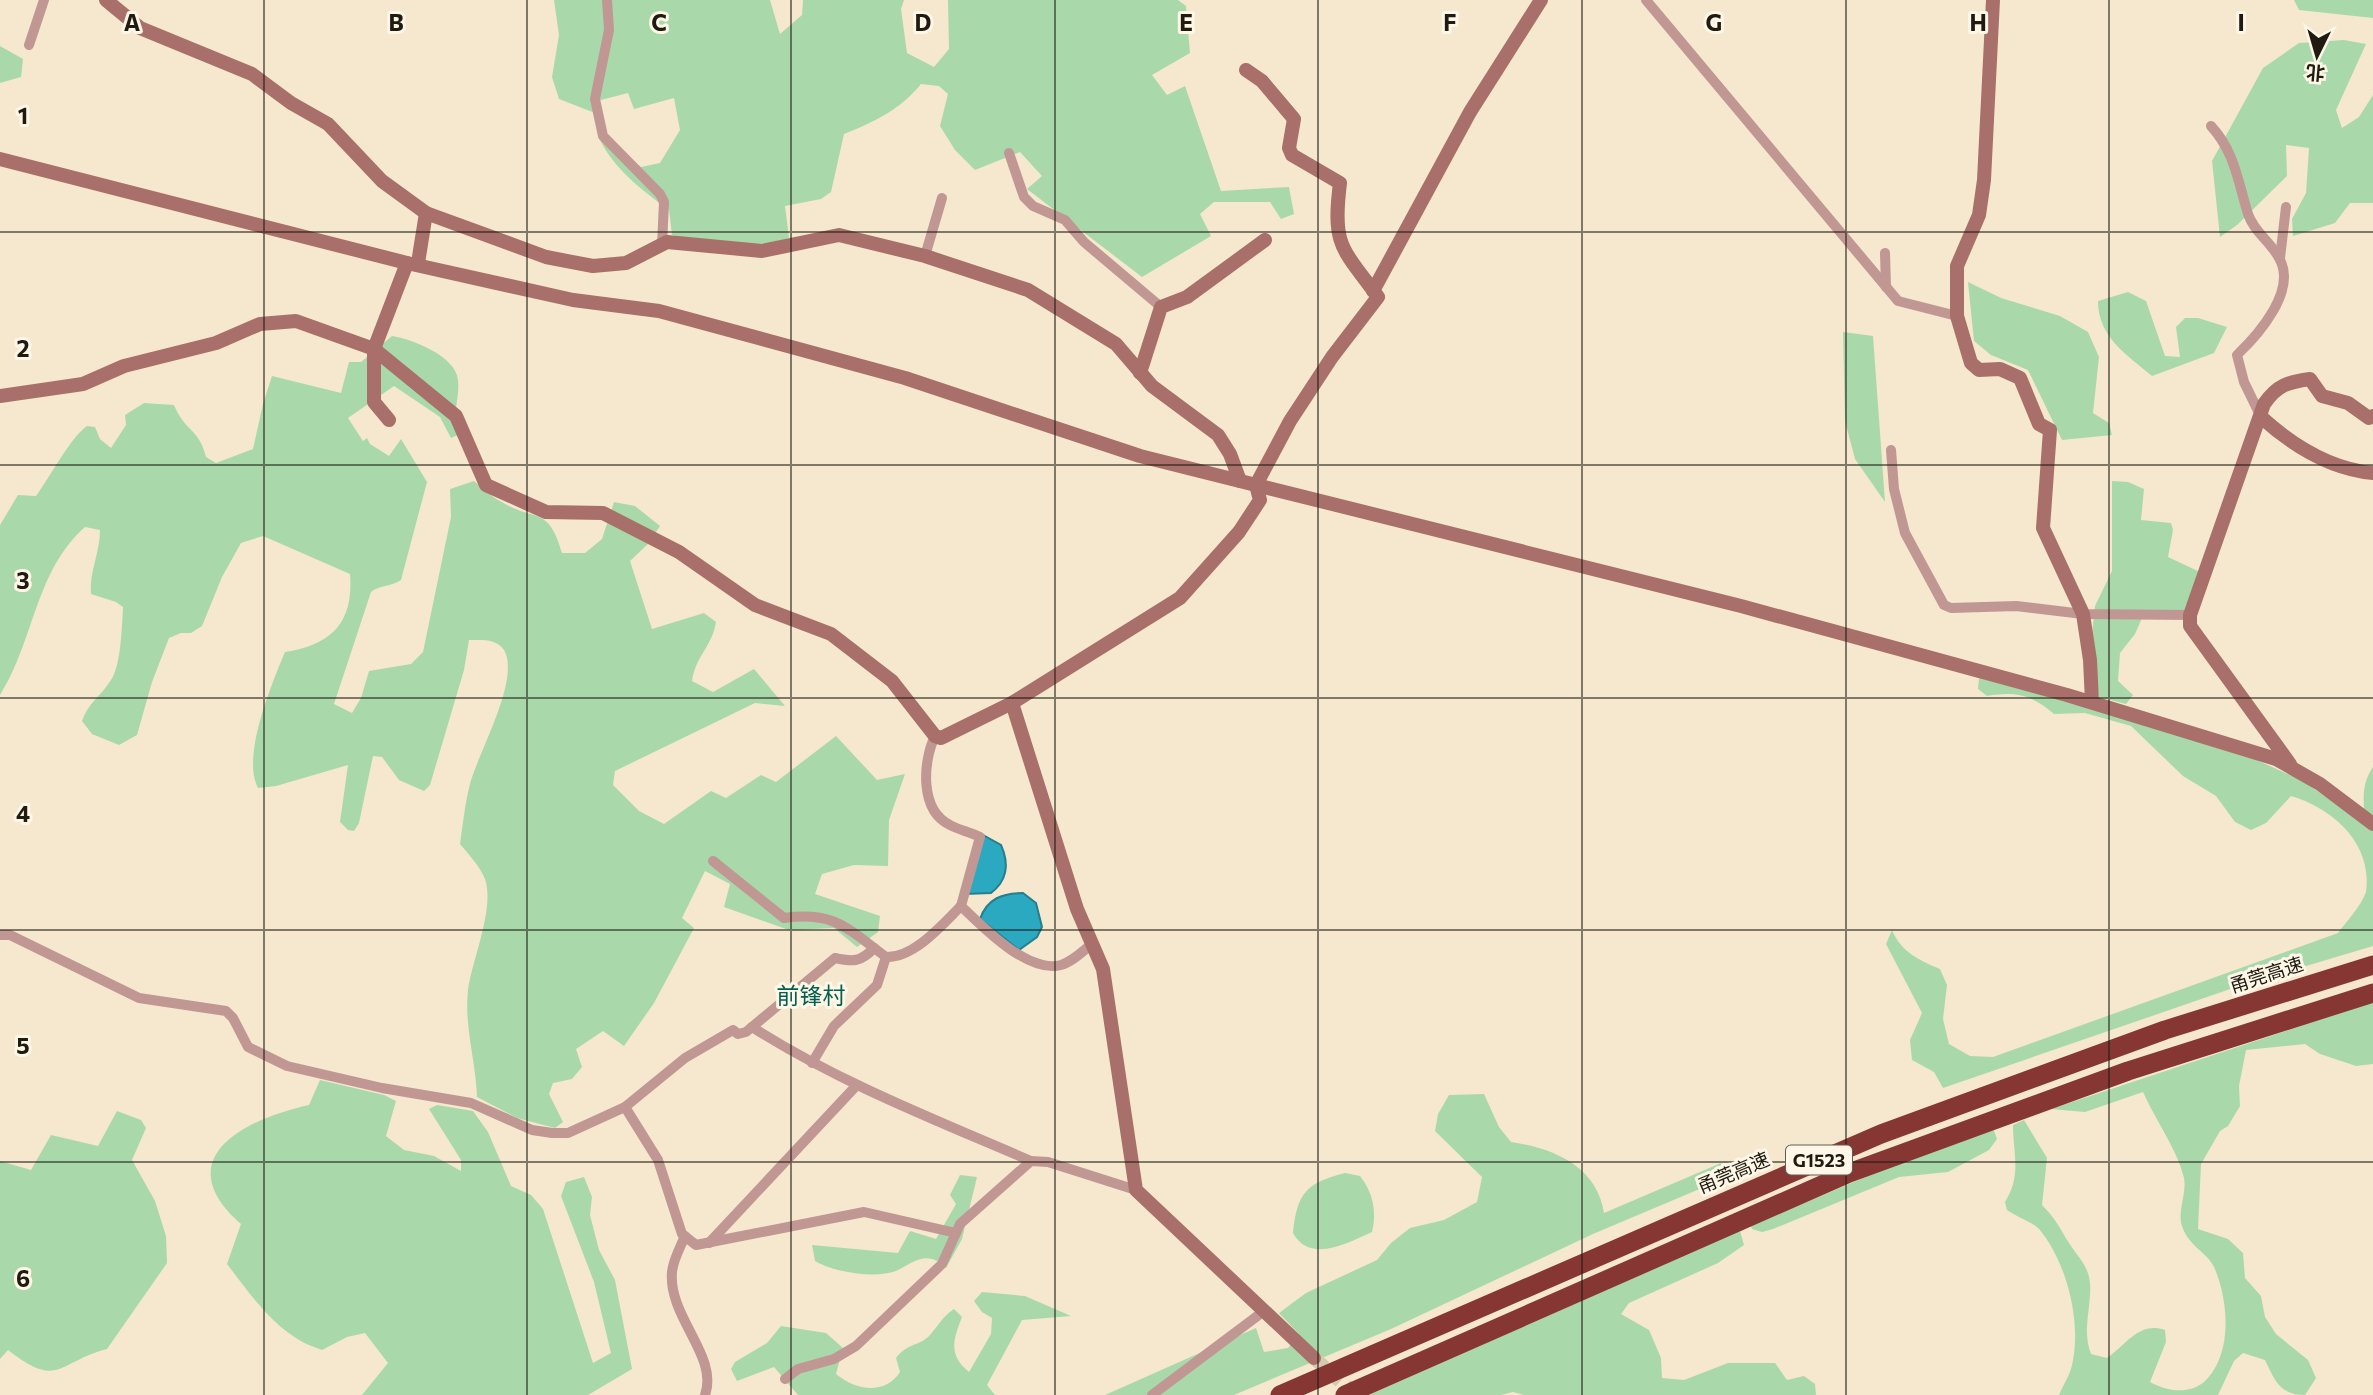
<svg xmlns="http://www.w3.org/2000/svg" width="2373" height="1395" font-family="Commissioner,'Noto Sans SC',sans-serif">
  <style>
    .green { fill: #a9d9aa }
    .water { fill: #2aa9c0; stroke: #277e8c; stroke-width: 2 }
    .lines { fill: none; stroke-linecap: round; stroke-linejoin: round }
    .secondary-tunnel { stroke: #d5c9b2; stroke-width: 14; stroke-dasharray: 14 7; stroke-linecap: butt }
    .street { stroke: #c09793; stroke-width: 10 }
    .secondary { stroke: #a96f6a; stroke-width: 14 }
    .highway { stroke: #863734; stroke-width: 19 }
    .grid { fill: none; stroke: #1f1b11; stroke-width: 2; stroke-opacity: 0.55 }
    .labels { text-anchor: middle; dominant-baseline: central; stroke-width: 6; stroke-linejoin: round; paint-order: stroke }
    .shield { fill: #fef6e6; stroke: #625d51; stroke-width: 2 }
    .shield-label { font-size: 18px; font-weight: bold; fill: #1f1b11 }
    .street-label { font-size: 19px; fill: #1f1b11; stroke: #fef6e6 }
    .quarter-label { font-size: 23px; fill: #025f50; stroke: #fef6e6 }
    .grid-label { font-size: 23px; text-anchor: middle; font-weight: bold; fill: #1f1b11; stroke: #fef6e6; stroke-width: 6; stroke-linejoin: round; paint-order: stroke }
  </style>
  <rect width="100%" height="100%" fill="#f5e8ce"/>
  <!-- green -->
  <g class="green">
    <path d="M554 0H770L780 34 802 15 803 0H904L901 9 907 53 934 67 949 49 948 0H1178L1186 6 1190 53 1152 75 1167 95 1185 86 1221 191 1289 187 1294 214 1281 219 1270 202H1214L1200 214 1211 236 1142 277 1027 189 1042 176 1020 152 975 170 955 150 940 126 948 94 939 86 921 84C900 110 874 122 844 134L831 192 821 199 785 206 789 238C755 252 707 244 672 235L669 210C642 190 615 170 600 140L641 167 660 163 680 130 674 98 634 109 628 93 593 102 595 113 559 99 552 77 559 35Z"/>
    <path d="M2294 0H2373V18L2299 10Z"/>
    <path d="M2344 40 2366 44 2336 110 2342 128 2359 117 2373 95V203H2350L2335 223 2293 236 2292 219 2306 193 2309 148 2286 145 2287 176 2237 225 2220 237 2212 161 2263 68 2299 43Z"/>
    <path d="M0 46 23 59 21 77 0 83Z"/>
    <path d="M1968 282 2001 298 2060 316 2088 332 2099 357 2093 413 2109 423 2112 435 2062 440 2028 370 1991 355 1974 341Z"/>
    <path d="M2128 292 2146 301 2165 356 2180 357 2176 327 2185 318H2198L2227 327 2214 353 2152 376C2127 355 2098 337 2098 301Z"/>
    <path d="M1843 332 1873 336 1885 502 1855 459 1845 421Z"/>
    <path d="M392 336C412 339 456 356 458 380 460 400 451 415 458 435L451 438 440 417 394 386 348 418 363 441 367 438 370 444 389 456 401 439 427 482 401 580C391 587 379 585 371 592L334 704 352 713 361 698 369 671 411 664 423 652 451 517 450 489 474 481C482 487 490 496 500 501 535 523 548 504 562 553H585L602 539 614 502 635 506 660 526 648 544 630 561 652 629 704 613 716 622C712 647 696 655 692 681L713 692 754 669 785 706 755 703 615 771 613 785 639 811 664 824 711 791 726 798 761 775 776 782 836 736 877 780 905 774 889 820 888 866 854 865 822 874 815 894 880 916 878 932 857 947 834 928 789 930 724 907 730 884 705 871 682 918 694 928 654 1003 624 1046 603 1031 576 1049 582 1067 572 1079 553 1083 549 1094 563 1122 555 1128 517 1118 477 1097C476 1062 464 1026 468 990 472 960 495 908 485 879 480 866 468 854 460 844 463 824 465 803 470 784 478 753 521 679 504 650 496 638 481 640 469 640L464 670 430 785 424 791 399 780 382 757 373 756 359 823 354 831 348 830 340 822 348 765 276 786 258 788C241 757 272 683 285 652 331 645 354 623 350 574L263 536 241 543 222 577 202 626 191 633H181L169 638 152 682 137 735 119 745 92 734 82 721C88 703 101 696 111 680 121 666 122 625 123 607L116 602 91 594C89 572 100 553 100 530L85 527C35 571 34 642 0 695V525L18 495 36 496C50 477 70 438 87 426L95 427 100 439 111 448 126 425 125 415 144 403 174 405C185 432 199 428 206 457L216 463 253 449 263 404 272 376 341 393 349 362H361Z"/>
    <path d="M2112 481 2128 482 2144 489 2141 520 2171 523 2173 530 2168 557 2200 572 2184 611H2145L2135 634 2120 653 2118 681 2133 695 2126 704 2099 697 2091 644 2095 606 2112 571Z"/>
    <path d="M1979 678 2129 718 2248 756 2303 781 2365 824C2364 803 2360 786 2373 767V946L2239 986 1943 1088 1934 1072 1912 1060 1910 1040 1922 1013 1886 944 1892 930C1901 952 1919 960 1940 969L1947 985 1943 1019 1949 1044 1970 1056 1993 1057 2338 933C2347 921 2361 906 2366 892 2373 843 2332 808 2291 796L2266 823 2251 830 2235 822 2216 796 2183 776 2131 726 2085 713 2054 714C2032 695 2016 691 1987 696L1978 689Z"/>
    <path d="M2373 1002V1064L2356 1066 2320 1054 2305 1044 2246 1050 2239 1086 2240 1106 2228 1126 2220 1131 2201 1164 2198 1229 2228 1239 2243 1253 2245 1278 2261 1296 2265 1317 2276 1334 2308 1360 2316 1378 2305 1395C2280 1395 2275 1381 2265 1360L2243 1353 2234 1361 2218 1395H2059C2063 1385 2070 1375 2072 1365 2082 1323 2067 1262 2039 1229 2034 1223 2015 1216 2007 1210L2005 1202C2022 1175 2013 1154 2013 1125L2024 1120 2047 1158 2042 1205C2054 1217 2059 1226 2067 1240 2080 1261 2092 1267 2090 1294 2089 1316 2083 1333 2091 1354L2107 1358C2126 1345 2139 1321 2165 1330L2166 1342 2150 1382C2166 1391 2188 1395 2204 1382 2233 1355 2229 1301 2214 1267 2206 1251 2189 1247 2182 1226 2177 1211 2187 1193 2184 1178 2178 1151 2155 1119 2143 1092L2085 1112 2051 1109Z"/>
    <path d="M320 1080 384 1095 396 1101 386 1136 404 1150 434 1156 461 1171V1160L429 1109 437 1105 473 1111 488 1132 511 1186 531 1195 543 1209 593 1363 611 1353 594 1282 561 1196 566 1182 584 1177 592 1197 590 1215 599 1250 615 1280 632 1369 588 1395H362L388 1363 365 1333 347 1337 322 1350C279 1337 254 1299 227 1264L241 1224C166 1158 246 1119 309 1105Z"/>
    <path d="M1484 1094 1499 1127 1511 1142C1553 1148 1597 1166 1604 1213L1721 1163 1722 1172 1709 1185 1593 1234 1391 1329 1234 1395H1105L1256 1328 1264 1352 1288 1348 1299 1334 1279 1313 1306 1293 1377 1260 1391 1243 1410 1228 1444 1220 1477 1202 1482 1177 1435 1131 1438 1114 1449 1095Z"/>
    <path d="M117 1111 141 1120 146 1128 132 1160 155 1201 166 1236 167 1263 107 1349C57 1362 59 1390 8 1350L0 1359V1161L31 1170 51 1135 98 1146Z"/>
    <path d="M1993 1128 1997 1139 1989 1150 1948 1172 1899 1177 1773 1229 1762 1232 1752 1229 1751 1226 1879 1171Z"/>
    <path d="M1345 1173 1360 1176C1373 1192 1377 1212 1372 1232 1347 1243 1310 1264 1293 1233 1297 1192 1307 1183 1345 1173Z"/>
    <path d="M960 1175 977 1177 962 1239 946 1268C943 1265 937 1260 932 1259 919 1255 907 1266 896 1271 875 1279 833 1272 815 1261L812 1245 898 1253 910 1231 936 1239 956 1204 950 1195Z"/>
    <path d="M1740 1231 1744 1245 1718 1263 1629 1303 1621 1314 1649 1330 1661 1358 1662 1378 1684 1380 1728 1363H1775L1787 1380 1804 1376 1815 1384 1816 1395H1524L1513 1392 1501 1395H1369Z"/>
    <path d="M982 1292 1025 1296 1071 1316 1022 1320 987 1385 995 1395H798L774 1367 737 1381 731 1369 735 1362 767 1343 781 1326 826 1333 843 1348 836 1374C856 1391 885 1395 900 1372L896 1358C907 1343 920 1346 930 1335 939 1325 942 1317 954 1309L962 1317C953 1340 948 1355 969 1372L991 1334 992 1318 982 1312 974 1301Z"/>
  </g>
  <!-- water -->
  <g class="water">
    <path d="M983 835 1001 845C1009 863 1008 880 991 893L965 894Z"/>
    <path d="M1023 893 1036 903 1042 927 1037 937 1019 950 980 919C987 899 1002 893 1023 893Z"/>
  </g>
  <g class="lines">
    <!-- secondary-tunnel -->
    <path class="secondary-tunnel" d="M1314 1358 1356 1395"/>
    <!-- street -->
    <g class="street">
      <path d="M607 0 609 30 595 99 603 136 660 194 664 202 662 245"/>
      <path d="M1646 0 1898 301 1957 316"/>
      <path d="M29 45 44 0"/>
      <path d="M2211 126C2235 152 2238 182 2248 214 2254 232 2271 242 2279 258 2298 290 2258 335 2237 355L2244 382 2261 417"/>
      <path d="M1009 153 1024 197 1033 206 1065 220 1084 242 1161 307"/>
      <path d="M1885 253 1886 287"/>
      <path d="M925 256 942 198"/>
      <path d="M2280 258 2286 207"/>
      <path d="M1891 450 1894 489 1905 533 1944 605 1951 608 2016 606 2083 614 2190 615"/>
      <path d="M935 736C923 761 919 810 950 825 959 830 970 832 980 837L961 906C983 927 1028 974 1061 965 1072 962 1083 951 1093 943"/>
      <path d="M713 861 784 918C835 911 848 929 886 957 914 958 942 925 961 906"/>
      <path d="M0 935H10L139 998 226 1011 233 1018 248 1047 287 1066 382 1088 471 1103 532 1130 552 1133H568L625 1107 685 1058 733 1030 738 1034 746 1032 835 958C853 962 861 962 874 948"/>
      <path d="M752 1027C840 1083 936 1120 1031 1161"/>
      <path d="M812 1063 834 1026 877 985 886 957"/>
      <path d="M625 1107 658 1160 682 1234 696 1245 864 1212 956 1233"/>
      <path d="M685 1236C680 1248 673 1260 672 1272 668 1317 719 1356 705 1395"/>
      <path d="M709 1243 856 1086"/>
      <path d="M785 1379 798 1369 834 1359 856 1346 942 1264 960 1224 1031 1161 1048 1162 1136 1190"/>
      <path d="M1152 1395 1264 1311"/>
    </g>
    <!-- secondary -->
    <g class="secondary">
      <path d="M106 0 140 28 252 74 291 103 328 124 382 181 426 213 546 257 593 266 626 263 667 242 762 251 839 235 925 256 1028 290 1116 344 1152 386 1218 435 1230 454 1240 481"/>
      <path d="M1993 0 1984 180 1979 215 1957 266V316L1971 363 1979 370 2000 369 2020 378 2039 424 2050 430 2043 528 2083 614 2090 660 2092 702"/>
      <path d="M0 159 407 263 573 300 659 311 905 378 1140 456 1741 606 2067 695 2276 759 2320 784 2373 824"/>
      <path d="M418 263 426 213"/>
      <path d="M1373 291 1470 112 1541 0"/>
      <path d="M1140 373 1161 307 1187 297 1265 240"/>
      <path d="M0 396 83 384 124 366 216 343 260 324 296 321 374 349 456 416 486 485 546 512 603 513 679 552 755 605 831 634 892 681 935 736 941 738 1012 703 1180 598 1239 532 1260 500 1256 485 1290 421 1332 357 1378 297C1342 248 1332 246 1340 183L1292 155 1289 148 1294 119 1262 81 1246 70"/>
      <path d="M2261 417C2292 445 2330 469 2373 473"/>
      <path d="M389 420 374 402V349L407 263"/>
      <path d="M1012 703 1077 909 1103 969 1136 1190 1314 1358"/>
      <path d="M2290 764 2190 626V615L2264 404C2277 385 2288 382 2310 379L2322 396 2348 403 2369 418 2373 416"/>
    </g>
    <!-- highway -->
    <g class="highway">
      <path d="M1280 1395 1881 1134 2165 1030 2373 965"/>
      <path d="M1345 1395 1849 1173 2128 1071 2373 993"/>
    </g>
  </g>
  <!-- grid -->
  <path class="grid" d="M264 0V1395M527 0V1395M791 0V1395M1055 0V1395M1318 0V1395M1582 0V1395M1846 0V1395M2109 0V1395M0 232H2373M0 465H2373M0 698H2373M0 930H2373M0 1162H2373"/>
  <g class="labels">
    <!-- shield labels -->
    <rect class="shield" x="1786" y="1145.5" width="66" height="29" rx="5"/>
    <g class="shield-label">
      <text x="1819" y="1160">G1523</text>
    </g>
    <!-- street labels -->
    <g class="street-label">
      <text transform="translate(2266 974) rotate(-18)">甬莞高速</text>
      <text transform="translate(1733 1172) rotate(-23)">甬莞高速</text>
    </g>
    <!-- quarter labels -->
    <g class="quarter-label">
      <text x="811" y="995">前锋村</text>
    </g>
  </g>
  <g class="grid-label">
    <text x="132" y="31">A</text>
    <text x="396" y="31">B</text>
    <text x="659" y="31">C</text>
    <text x="923" y="31">D</text>
    <text x="1186" y="31">E</text>
    <text x="1450" y="31">F</text>
    <text x="1714" y="31">G</text>
    <text x="1978" y="31">H</text>
    <text x="2241" y="31">I</text>
    <text x="23" y="124">1</text>
    <text x="23" y="357">2</text>
    <text x="23" y="589">3</text>
    <text x="23" y="822">4</text>
    <text x="23" y="1054">5</text>
    <text x="23" y="1287">6</text>
  </g>
  <!-- north arrow -->
  <g transform="translate(2317 56) rotate(185)" stroke="#fef6e6" stroke-width="5" paint-order="stroke">
  <path d="M0-5L12 26L0 18L-12 26Z" fill="#1f1b11"/>
  <text y="-10" font-size="19" font-weight="bold" text-anchor="middle" fill="#1f1b11">北</text>
  </g>
</svg>
